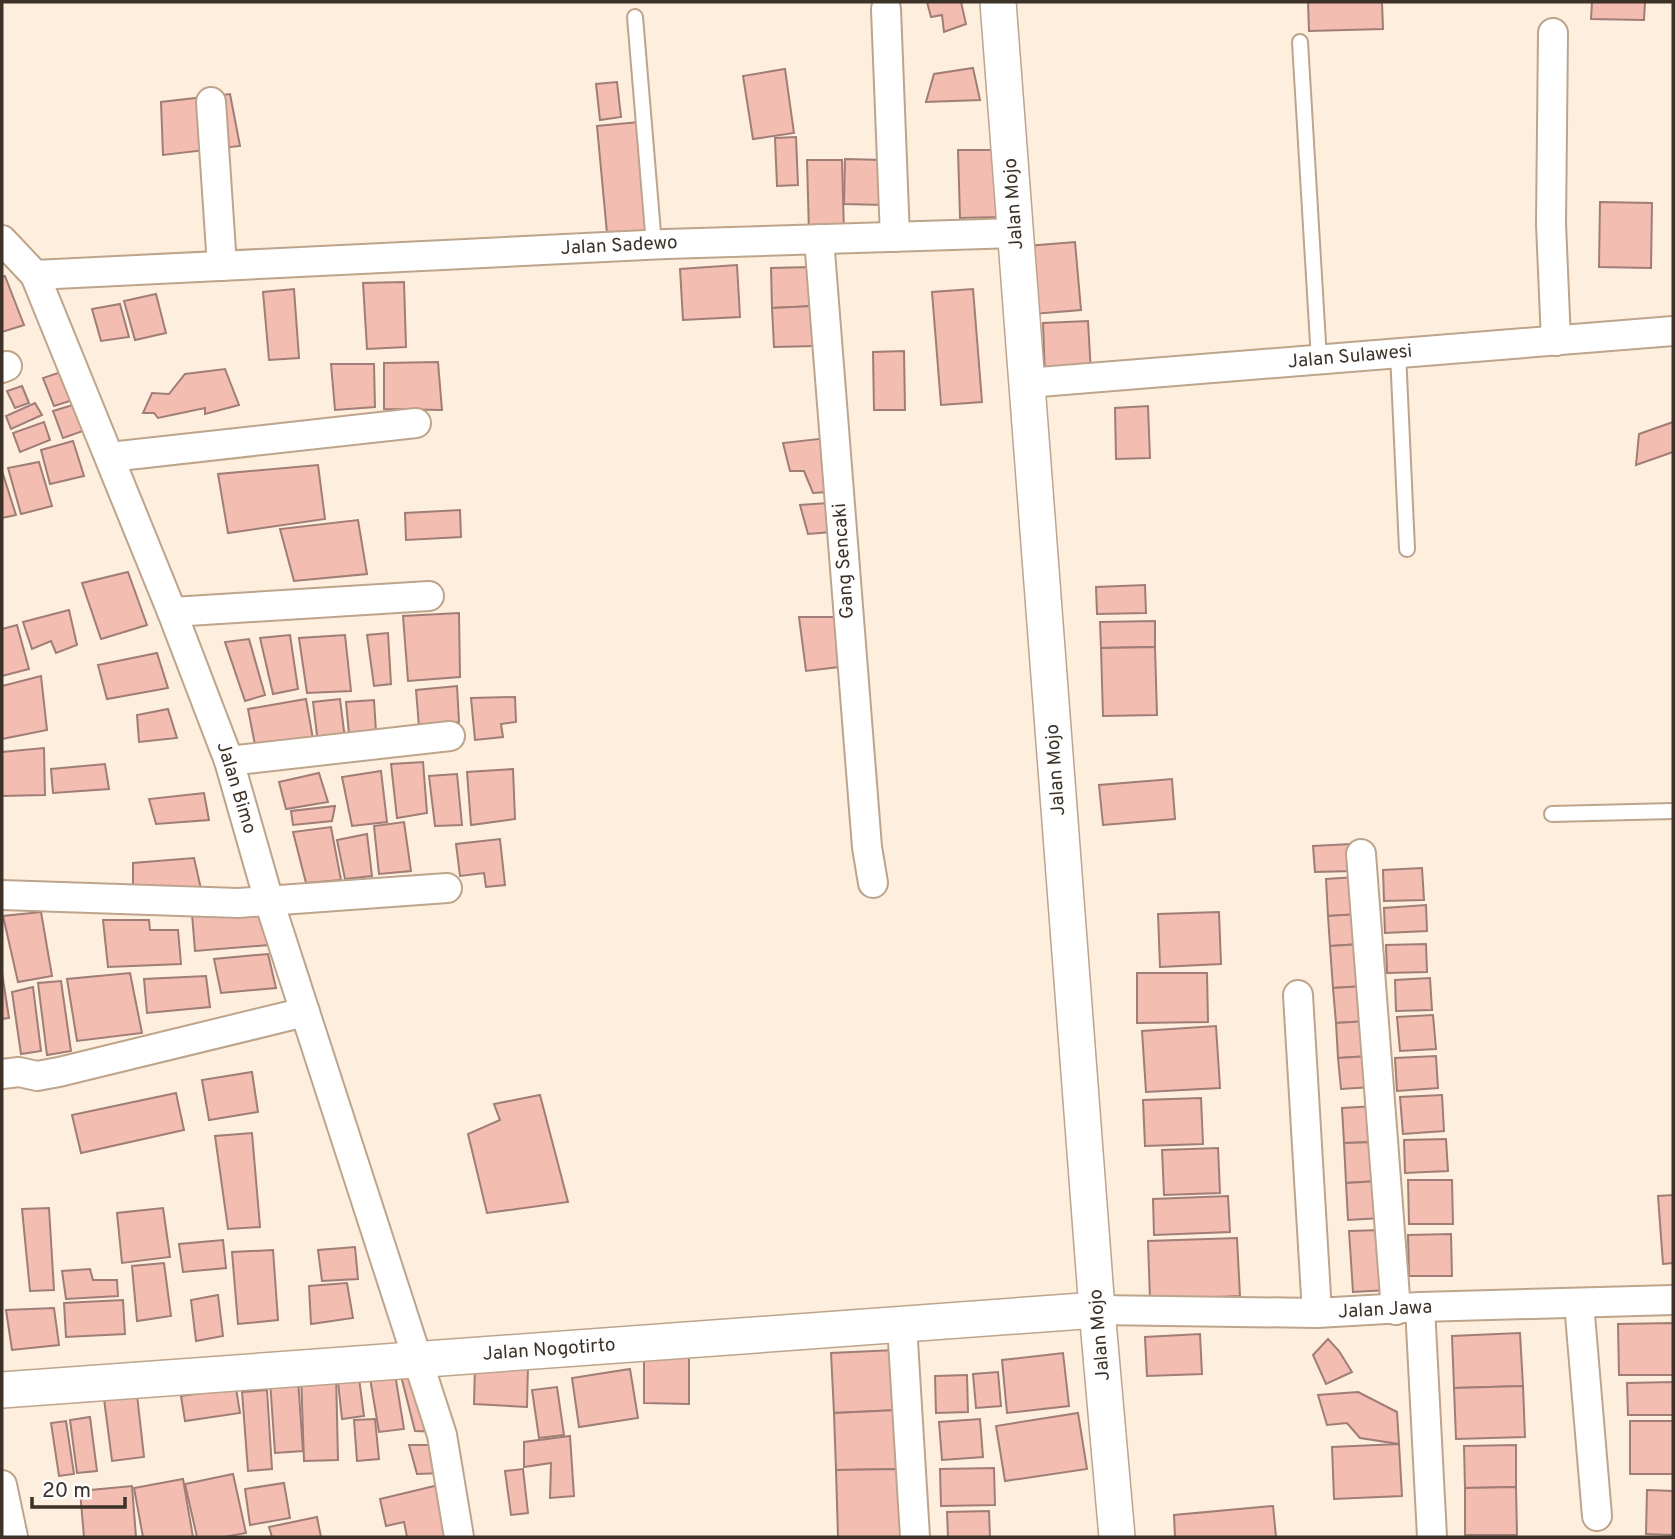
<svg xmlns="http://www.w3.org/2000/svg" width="1675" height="1539" font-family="Overpass,sans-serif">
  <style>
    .building { fill: #f3bdb2; stroke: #a07d76; stroke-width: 2 }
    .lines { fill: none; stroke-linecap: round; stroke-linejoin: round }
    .service-casing { stroke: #bda48b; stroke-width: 18 }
    .minor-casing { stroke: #bda48b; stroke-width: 32 }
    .tertiary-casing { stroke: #bda48b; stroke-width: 38 }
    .service { stroke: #fff; stroke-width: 14 }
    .minor { stroke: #fff; stroke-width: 28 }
    .tertiary { stroke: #fff; stroke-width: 35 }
    .labels { text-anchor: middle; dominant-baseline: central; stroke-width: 5; stroke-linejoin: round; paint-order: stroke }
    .street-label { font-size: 19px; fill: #3c3228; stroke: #fefefe }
  </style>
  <rect width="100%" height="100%" fill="#feeede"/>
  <!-- building -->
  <g class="building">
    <path d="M927 2H961L966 24 944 32 942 15 931 17Z"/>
    <path d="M1308 2H1382L1383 29 1309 31Z"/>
    <path d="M1592 2H1645L1644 20 1591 19Z"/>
    <path d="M973 68 980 100 926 102 934 74Z"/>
    <path d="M785 69 794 133 753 139 743 76Z"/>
    <path d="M617 82 621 117 600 120 596 84Z"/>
    <path d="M230 94 240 146 163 155 161 102Z"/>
    <path d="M639 122 650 240 608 244 597 126Z"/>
    <path d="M796 137 798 185 777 186 775 138Z"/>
    <path d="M958 150H999L1001 217 960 218Z"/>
    <path d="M845 159 884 160V205L844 204Z"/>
    <path d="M807 160H842L844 233H809Z"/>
    <path d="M1600 202 1652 203 1651 268 1599 267Z"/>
    <path d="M1075 242 1081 310 1033 314 1027 246Z"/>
    <path d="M737 265 740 317 683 320 680 269Z"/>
    <path d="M812 267 814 306 772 308 771 268Z"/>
    <path d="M5 276 24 325 2 332V277Z"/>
    <path d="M404 282 406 347 367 349 363 283Z"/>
    <path d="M294 289 299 358 269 360 263 292Z"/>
    <path d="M973 289 982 402 941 405 932 292Z"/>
    <path d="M156 294 166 333 135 340 124 301Z"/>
    <path d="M120 304 129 337 101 341 92 309Z"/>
    <path d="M814 306 815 346 774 347 772 308Z"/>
    <path d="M1088 321 1091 374 1045 377 1043 323Z"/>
    <path d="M904 351 905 410H874L873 352Z"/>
    <path d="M438 362 442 410 384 409V363Z"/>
    <path d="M331 364H374L375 407 335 410Z"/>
    <path d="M225 369 239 405 205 414V408L158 418 154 413H143L152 393 169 394 185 374Z"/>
    <path d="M61 372 73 400 54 406 43 378Z"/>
    <path d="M22 386 29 403 15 408 7 391Z"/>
    <path d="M35 403 42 415 11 429 6 416Z"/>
    <path d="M73 405 83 431 63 438 53 411Z"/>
    <path d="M1148 406 1150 458 1116 459 1115 408Z"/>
    <path d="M44 422 50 440 20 452 13 433Z"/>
    <path d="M1673 422V452L1636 465 1639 434Z"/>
    <path d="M827 438V492L813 493 804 471H790L783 443Z"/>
    <path d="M73 441 84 476 50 484 41 450Z"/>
    <path d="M39 462 52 506 21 514 8 468Z"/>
    <path d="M318 465 325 519 228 533 218 474Z"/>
    <path d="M2 471 16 515 2 518Z"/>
    <path d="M828 503 831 532 808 534 800 505Z"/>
    <path d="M460 510 461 537 406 540 405 513Z"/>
    <path d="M358 520 367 574 294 581 280 529Z"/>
    <path d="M128 572 147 625 101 639 82 583Z"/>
    <path d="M1145 585 1146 613 1097 614 1096 587Z"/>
    <path d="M69 610 77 645 56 653 51 641 32 649 23 622Z"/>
    <path d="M459 613 460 677 408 681 403 616Z"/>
    <path d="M799 617H841L839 667 806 671Z"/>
    <path d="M1155 621V647L1101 648 1100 622Z"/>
    <path d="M17 625 29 669 2 676V629Z"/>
    <path d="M388 633 391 684 374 686 367 635Z"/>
    <path d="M290 635 298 689 273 694 260 638Z"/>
    <path d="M345 635 351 691 307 693 299 638Z"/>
    <path d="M249 639 265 695 245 701 225 642Z"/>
    <path d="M1155 647 1157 715 1103 716 1101 648Z"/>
    <path d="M157 653 168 688 107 699 98 665Z"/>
    <path d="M41 676 47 730 2 739V686Z"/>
    <path d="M457 686 459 722 419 727 416 690Z"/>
    <path d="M515 697 516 722 501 724 503 737 475 740 471 698Z"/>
    <path d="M306 699 313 739 256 750 248 709Z"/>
    <path d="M340 699 345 739 318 743 313 702Z"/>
    <path d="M374 700 376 732 349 734 346 702Z"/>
    <path d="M168 709 177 738 139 742 137 715Z"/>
    <path d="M44 748 45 795 2 796V752Z"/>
    <path d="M423 762 427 813 397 818 391 764Z"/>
    <path d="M105 764 109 789 53 793 51 769Z"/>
    <path d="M513 769 515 819 471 825 467 772Z"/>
    <path d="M381 771 387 822 352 826 342 777Z"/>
    <path d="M319 773 328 802 286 809 279 782Z"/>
    <path d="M457 774 462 825 435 826 429 776Z"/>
    <path d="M1172 779 1175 819 1103 825 1099 785Z"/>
    <path d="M204 793 209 820 156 824 149 799Z"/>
    <path d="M335 806 332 821 293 825 291 811Z"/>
    <path d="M404 822 411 871 379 874 374 826Z"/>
    <path d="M331 827 341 880 306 883 293 832Z"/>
    <path d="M367 834 372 876 345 879 337 840Z"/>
    <path d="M500 839 505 885 486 887 484 873 460 876 456 844Z"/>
    <path d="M1351 844 1353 871 1315 872 1313 846Z"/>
    <path d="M194 858 201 889 133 885V863Z"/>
    <path d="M1422 868 1424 900 1384 901 1383 870Z"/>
    <path d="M1357 877 1360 914 1328 916 1326 879Z"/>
    <path d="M1426 905 1427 931 1385 933 1384 908Z"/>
    <path d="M266 909 269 945 195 951 192 914Z"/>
    <path d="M41 912 52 976 18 982 3 916Z"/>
    <path d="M1219 912 1221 964 1160 967 1158 914Z"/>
    <path d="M1360 914 1362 944 1330 946 1328 916Z"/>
    <path d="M103 920H149L150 930H178L181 964 108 967Z"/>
    <path d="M1362 944 1365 986 1333 988 1330 946Z"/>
    <path d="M1426 944 1427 972 1387 973 1386 945Z"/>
    <path d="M268 954 276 988 221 993 214 959Z"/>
    <path d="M2 973 9 1018 2 1019Z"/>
    <path d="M130 973 142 1033 77 1041 67 979Z"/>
    <path d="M1137 973H1207L1208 1022 1137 1023Z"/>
    <path d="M206 976 210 1007 147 1013 144 979Z"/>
    <path d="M1430 978 1432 1010 1396 1011 1395 980Z"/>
    <path d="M61 981 71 1051 47 1055 38 983Z"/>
    <path d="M1365 986 1368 1021 1336 1023 1333 988Z"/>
    <path d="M33 987 41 1051 21 1054 12 992Z"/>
    <path d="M1433 1015 1436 1049 1400 1051 1397 1017Z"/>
    <path d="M1368 1021 1371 1056 1338 1058 1336 1023Z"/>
    <path d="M1216 1026 1220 1088 1146 1092 1142 1031Z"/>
    <path d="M1371 1056 1373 1087 1341 1089 1338 1058Z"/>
    <path d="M1436 1056 1438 1088 1397 1091 1395 1058Z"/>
    <path d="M252 1072 258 1112 209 1120 202 1080Z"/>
    <path d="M176 1093 184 1130 81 1153 72 1115Z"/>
    <path d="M540 1095 568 1202 487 1213 468 1134 500 1120 494 1104Z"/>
    <path d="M1442 1095 1444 1131 1403 1134 1400 1097Z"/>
    <path d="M1201 1098 1203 1144 1145 1146 1143 1100Z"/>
    <path d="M1376 1106 1378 1142 1344 1143 1342 1108Z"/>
    <path d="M252 1133 260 1227 228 1229 215 1136Z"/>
    <path d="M1446 1139 1448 1171 1405 1173 1404 1140Z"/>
    <path d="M1378 1142 1379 1181 1346 1183 1344 1143Z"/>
    <path d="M1218 1148 1220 1193 1164 1195 1162 1150Z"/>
    <path d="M1408 1180H1452L1453 1224H1409Z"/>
    <path d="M1379 1181 1381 1218 1348 1220 1346 1183Z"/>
    <path d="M1673 1195V1263L1663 1264 1658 1196Z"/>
    <path d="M1228 1196 1230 1232 1154 1235 1153 1199Z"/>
    <path d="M49 1208 54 1290 30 1291 22 1209Z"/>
    <path d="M163 1208 170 1257 122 1263 117 1213Z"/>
    <path d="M1383 1230 1388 1290 1353 1292 1349 1231Z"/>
    <path d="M1451 1234 1452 1276H1409L1408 1235Z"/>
    <path d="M1237 1238 1240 1296 1150 1300 1148 1241Z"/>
    <path d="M223 1240 226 1268 183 1272 179 1244Z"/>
    <path d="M355 1247 358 1279 322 1281 318 1250Z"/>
    <path d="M273 1250 278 1320 238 1324 232 1252Z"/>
    <path d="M164 1263 171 1316 137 1321 132 1266Z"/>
    <path d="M90 1269 93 1280H117L118 1296 66 1299 62 1271Z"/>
    <path d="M347 1283 353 1318 311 1324 309 1286Z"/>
    <path d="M218 1295 223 1336 196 1341 191 1300Z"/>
    <path d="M123 1300 125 1334 66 1337 64 1303Z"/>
    <path d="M54 1308 59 1345 12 1350 6 1310Z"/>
    <path d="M1673 1323V1375H1619L1618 1324Z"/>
    <path d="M1520 1333 1523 1386 1454 1388 1452 1336Z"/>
    <path d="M1200 1334 1202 1374 1147 1376 1145 1337Z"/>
    <path d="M1328 1339 1339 1351 1352 1372 1326 1384 1313 1355Z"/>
    <path d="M644 1350H689V1404L644 1403Z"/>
    <path d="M895 1350 898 1410 834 1413 831 1353Z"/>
    <path d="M1063 1353 1069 1406 1007 1413 1002 1360Z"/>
    <path d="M475 1363 528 1365 527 1407 474 1404Z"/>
    <path d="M420 1364 440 1432 415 1431 399 1368Z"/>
    <path d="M394 1368 404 1429 379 1432 369 1372Z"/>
    <path d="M630 1369 638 1418 579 1427 572 1378Z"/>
    <path d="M358 1371 364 1416 342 1419 337 1372Z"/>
    <path d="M998 1372 1001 1406 976 1408 973 1374Z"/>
    <path d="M301 1373H336L338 1460 304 1461Z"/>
    <path d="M967 1375 968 1412 936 1413 935 1376Z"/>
    <path d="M298 1379 303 1451 275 1453 270 1381Z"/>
    <path d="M1673 1382V1415H1628L1627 1383Z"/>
    <path d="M136 1386 144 1457 112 1461 103 1391Z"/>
    <path d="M1523 1386 1525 1437 1456 1439 1454 1388Z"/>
    <path d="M557 1387 564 1435 539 1438 532 1390Z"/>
    <path d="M236 1388 240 1413 185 1421 181 1396Z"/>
    <path d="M267 1390 272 1469 248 1471 242 1392Z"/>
    <path d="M1358 1392 1397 1412 1399 1444 1360 1438 1347 1423 1327 1425 1318 1395Z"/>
    <path d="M898 1410 900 1469 836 1470 834 1413Z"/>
    <path d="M1078 1413 1087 1469 1005 1481 996 1426Z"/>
    <path d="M90 1417 97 1471 77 1473 70 1420Z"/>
    <path d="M375 1419 379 1459 357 1461 354 1420Z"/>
    <path d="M980 1419 983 1457 942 1460 939 1422Z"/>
    <path d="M66 1421 74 1474 59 1476 51 1423Z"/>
    <rect x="1630" y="1421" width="43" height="53"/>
    <path d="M570 1436 574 1496 550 1498 551 1463 524 1467V1442Z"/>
    <path d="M1399 1444 1402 1496 1334 1499 1332 1447Z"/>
    <path d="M409 1445H435L444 1473 417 1474Z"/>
    <path d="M1516 1445V1487L1465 1488 1464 1446Z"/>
    <path d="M994 1468 995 1505 941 1506 940 1469Z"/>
    <path d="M523 1469 528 1513 511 1515 505 1471Z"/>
    <path d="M900 1469 902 1537H838L836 1470Z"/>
    <path d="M233 1474 246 1533 224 1537H197L185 1484Z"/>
    <path d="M183 1479 193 1537H143L134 1488Z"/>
    <path d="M284 1483 290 1518 250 1525 245 1489Z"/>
    <path d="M447 1483 455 1537H407L404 1522 386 1526 380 1499Z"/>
    <path d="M132 1486 136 1537H84L80 1491Z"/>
    <path d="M1516 1487 1517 1535H1465V1488Z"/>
    <path d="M1647 1490 1673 1491V1535L1646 1534Z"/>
    <path d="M1273 1506 1276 1537H1175L1174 1515Z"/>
    <path d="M989 1511 990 1537H948L947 1512Z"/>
    <path d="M317 1517 321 1537H272L269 1527Z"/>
  </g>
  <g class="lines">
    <defs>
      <g id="service">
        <path d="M635 17 654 245"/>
        <path d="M1300 42 1319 360"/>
        <path d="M1398 353 1407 549"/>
        <path d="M1552 814 1673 811"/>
      </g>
      <g id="minor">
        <path d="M886 9 895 237"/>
        <path d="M1553 33 1551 224 1556 341"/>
        <path d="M211 102 222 266"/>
        <path d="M819 239 867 847 873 883"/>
        <path d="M2 240 35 275 172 612 229 761 269 901 442 1435 459 1537"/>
        <path d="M35 275 666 244 1016 233"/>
        <path d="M2 368 7 366"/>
        <path d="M1027 383 1673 331"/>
        <path d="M110 457 416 423"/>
        <path d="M172 612 429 596"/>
        <path d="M229 761 450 736"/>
        <path d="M1361 854 1396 1310"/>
        <path d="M2 895 238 903 447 888"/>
        <path d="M1298 995 1317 1313"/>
        <path d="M2 1074 19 1072 37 1076 59 1072 305 1012"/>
        <path d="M1579 1303 1597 1516"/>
        <path d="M1420 1307 1432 1537"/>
        <path d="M1097 1310 1317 1313 1420 1307 1673 1300"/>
        <path d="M902 1325 915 1537"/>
        <path d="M2 1485 13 1537"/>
      </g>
      <g id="tertiary">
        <path d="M998 2 1097 1310 1117 1537"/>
        <path d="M2 1390 1097 1310"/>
      </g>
    </defs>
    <!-- service casing -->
    <use href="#service" class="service-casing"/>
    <!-- minor casing -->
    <use href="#minor" class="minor-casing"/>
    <!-- tertiary casing -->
    <use href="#tertiary" class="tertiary-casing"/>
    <!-- service -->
    <use href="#service" class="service"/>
    <!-- minor -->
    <use href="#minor" class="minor"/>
    <!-- tertiary -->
    <use href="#tertiary" class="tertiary"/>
  </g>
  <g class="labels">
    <!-- street labels -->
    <g class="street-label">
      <text transform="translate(1014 204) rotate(-94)">Jalan Mojo</text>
      <text transform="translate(619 246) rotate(-3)">Jalan Sadewo</text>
      <text transform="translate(1350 357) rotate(-5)">Jalan Sulawesi</text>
      <text transform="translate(844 561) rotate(-94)">Gang Sencaki</text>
      <text transform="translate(1056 770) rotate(-94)">Jalan Mojo</text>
      <text transform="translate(236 788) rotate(73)">Jalan Bimo</text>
      <text transform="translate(1385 1310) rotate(-3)">Jalan Jawa</text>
      <text transform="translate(1100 1335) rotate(-95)">Jalan Mojo</text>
      <text transform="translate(549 1350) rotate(-4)">Jalan Nogotirto</text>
    </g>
  </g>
  <!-- border -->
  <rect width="1675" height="1539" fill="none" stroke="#3c3228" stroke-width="7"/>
  <!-- scale -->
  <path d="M32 1497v10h93v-10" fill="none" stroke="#3c3228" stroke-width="3.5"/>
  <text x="42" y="1497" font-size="21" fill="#3c3228" stroke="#fefefe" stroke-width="5" paint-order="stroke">20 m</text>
</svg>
